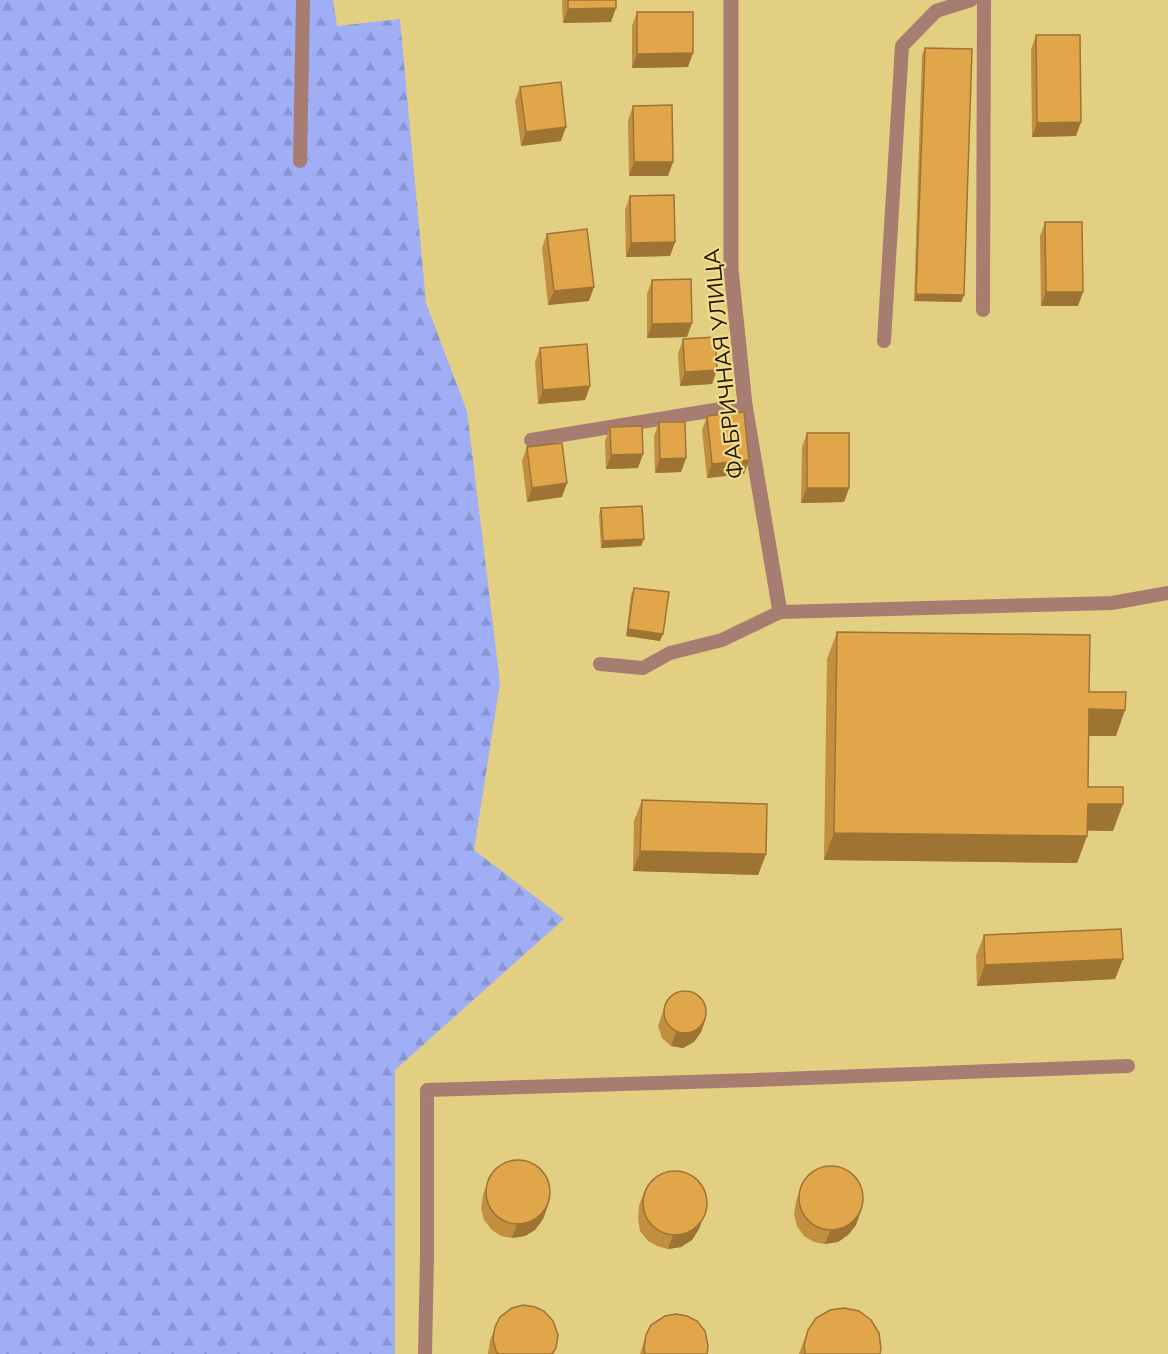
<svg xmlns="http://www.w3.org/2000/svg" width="1168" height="1354" font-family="Mulish,sans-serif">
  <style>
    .forest { fill: url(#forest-firs) }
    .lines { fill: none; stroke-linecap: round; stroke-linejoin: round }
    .lane { stroke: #a87d71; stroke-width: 14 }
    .street { stroke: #a87d71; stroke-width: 15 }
    .wall { fill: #c28e40 }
    .shaded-wall { fill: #9e7434 }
    .building { fill: #e1a54a; stroke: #9e7434; stroke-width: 1.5 }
    .labels { text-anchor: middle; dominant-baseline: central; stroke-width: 4.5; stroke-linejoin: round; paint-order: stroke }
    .street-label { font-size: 22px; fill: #211800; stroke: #f1dc8e }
  </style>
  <defs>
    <pattern id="forest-firs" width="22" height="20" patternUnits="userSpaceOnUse" patternTransform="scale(1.5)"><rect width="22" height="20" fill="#9faef5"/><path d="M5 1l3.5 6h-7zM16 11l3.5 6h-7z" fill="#8995d0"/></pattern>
  </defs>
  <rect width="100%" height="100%" fill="#e3cf81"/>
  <!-- forest -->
  <path class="forest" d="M0 0H333L337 26 400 19 426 303 467 411 500 683 474 850 564 919 395 1070V1354H0Z"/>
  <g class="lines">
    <!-- lane -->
    <g class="lane">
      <path d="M300 161 303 0"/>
      <path d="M983 310 984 0"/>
      <path d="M884 341 902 46 936 11 971 0"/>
      <path d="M531 440 745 405"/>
      <path d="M600 664 643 668 670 653 722 640 780 612 1112 603 1168 593"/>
      <path d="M425 1354 427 1256V1090L754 1080 1128 1066"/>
    </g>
    <!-- street -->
    <path class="street" d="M731 0V269L745 405 780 612"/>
  </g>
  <!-- wall -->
  <g class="wall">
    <path d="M562 0H616L611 22 563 23Z"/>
    <path d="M637 12 688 67 632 68V26Z"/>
    <path d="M1036 35 1081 122 1076 136 1032 137 1031 50Z"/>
    <path d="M925 48 964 295 961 302 914 301 922 55Z"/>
    <path d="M520 87 561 141 521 146 515 101Z"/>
    <path d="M633 106 673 162 668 176H629L628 120Z"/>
    <path d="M630 196 675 242 670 256 626 257 625 210Z"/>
    <path d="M1045 222 1078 306H1041L1040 236Z"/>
    <path d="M547 234 589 301 548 305 542 248Z"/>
    <path d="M652 280 687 337 647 338V294Z"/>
    <path d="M683 339 712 384 680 386 678 354Z"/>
    <path d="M540 348 590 386 585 400 538 404 535 362Z"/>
    <path d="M707 416 749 460 744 474 707 478 702 430Z"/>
    <path d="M659 422 686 458 681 472 655 473 654 436Z"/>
    <path d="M610 427 638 468 606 469 605 441Z"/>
    <path d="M807 433 849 488 844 502 801 503 802 447Z"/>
    <path d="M527 447 562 497 527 502 522 461Z"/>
    <path d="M601 508 641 546 601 548 599 515Z"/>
    <path d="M634 588 660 641 626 636 631 595Z"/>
    <path d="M837 632 1089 692 1116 736H1088V787L1113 831H1087V836L1077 863 824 860 827 659Z"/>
    <path d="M642 800 766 854 758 875 633 871 634 821Z"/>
    <path d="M984 935 1123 959 1115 979 977 986 976 956Z"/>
    <path d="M667 1000 706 1018 701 1032 694 1042 683 1048 671 1046 662 1038 658 1026Z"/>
    <path d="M488 1181 548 1205 543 1219 535 1230 525 1236 512 1238 501 1236 492 1230 484 1220 481 1208 483 1195Z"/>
    <path d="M801 1187 856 1225 848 1235 838 1242 825 1244 814 1242 804 1236 797 1226 794 1214 796 1201Z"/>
    <path d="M644 1192 704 1215 699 1229 692 1240 681 1247 668 1249 657 1246 648 1241 640 1231 638 1218 639 1206Z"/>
    <path d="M495 1327 556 1348 554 1354H488L490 1341Z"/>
    <path d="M808 1330 880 1354H799Z"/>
    <path d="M646 1335 707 1354H640Z"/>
  </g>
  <!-- shaded-wall -->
  <g class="shaded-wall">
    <path d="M616 8 611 22 563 23 568 9Z"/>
    <path d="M693 53 688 67 632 68 637 54Z"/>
    <path d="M1081 122 1076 136 1032 137 1037 123Z"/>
    <path d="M566 127 561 141 521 146 526 132Z"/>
    <path d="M634 162H673L668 176H629Z"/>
    <path d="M675 242 670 256 626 257 631 243Z"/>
    <path d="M594 287 589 301 548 305 554 291Z"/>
    <path d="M1046 292H1083L1078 306H1041Z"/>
    <path d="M916 294 964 295 961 302 914 301Z"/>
    <path d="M692 323 687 337 647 338 652 324Z"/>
    <path d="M717 370 712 384 680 386 685 372Z"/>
    <path d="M590 386 585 400 538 404 543 390Z"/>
    <path d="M643 454 638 468 606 469 611 455Z"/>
    <path d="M686 458 681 472 655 473 660 459Z"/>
    <path d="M749 460 744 474 707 478 712 464Z"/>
    <path d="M567 483 562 497 527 502 532 488Z"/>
    <path d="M807 488H849L844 502 801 503Z"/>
    <path d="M644 539 641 546 601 548 603 541Z"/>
    <path d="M628 629 663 634 660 641 626 636Z"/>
    <path d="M1089 709 1125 710 1116 736H1079Z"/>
    <path d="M1088 804H1123L1113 831 1078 830Z"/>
    <path d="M834 833 1087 836 1077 863 824 860Z"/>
    <path d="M640 851 766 854 758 875 633 871Z"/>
    <path d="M1123 959 1115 979 977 986 985 965Z"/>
    <path d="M706 1018 701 1032 694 1042 683 1048 671 1046 676 1032Z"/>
    <path d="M548 1205 543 1219 535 1230 525 1236 512 1238 517 1224Z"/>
    <path d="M861 1211 856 1225 848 1235 838 1242 825 1244 830 1230Z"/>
    <path d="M704 1215 699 1229 692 1240 681 1247 668 1249 673 1235Z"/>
  </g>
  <!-- building -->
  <g class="building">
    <path d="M568 0H616V8L568 9Z"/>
    <path d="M637 12H693V53L637 54Z"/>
    <path d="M1036 35H1080L1081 122 1037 123Z"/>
    <path d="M925 48 972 49 964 295 916 294Z"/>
    <path d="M561 82 566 127 526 132 520 87Z"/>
    <path d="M672 105 673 162H634L633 106Z"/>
    <path d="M674 195 675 242 631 243 630 196Z"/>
    <path d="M1045 222H1082L1083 292H1046Z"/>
    <path d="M587 229 594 287 554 291 547 234Z"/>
    <path d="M691 279 692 323 652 324V280Z"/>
    <path d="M715 337 717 370 685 372 683 339Z"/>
    <path d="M587 344 590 386 543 390 540 348Z"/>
    <path d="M744 412 749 460 712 464 707 416Z"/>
    <path d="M659 422H685L686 458 660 459Z"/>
    <path d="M642 426 643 454 611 455 610 427Z"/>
    <rect x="807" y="433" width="42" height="55"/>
    <path d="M562 443 567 483 532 488 527 447Z"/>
    <path d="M642 506 644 539 603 541 601 508Z"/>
    <path d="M634 588 669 592 663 634 628 629Z"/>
    <path d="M837 632 1090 635 1089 692H1126L1125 710 1089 709 1088 787H1123V804H1088L1087 836 834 833Z"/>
    <path d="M642 800 767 804 766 854 640 851Z"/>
    <path d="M1121 929 1123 959 985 965 984 935Z"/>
    <circle cx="685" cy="1012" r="21"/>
    <circle cx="518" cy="1192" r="32"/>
    <circle cx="831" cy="1198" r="32"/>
    <circle cx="675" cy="1203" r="32"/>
    <path d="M523 1305 535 1307 544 1311 553 1321 558 1335 556 1348 552 1354H498L496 1351 493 1339 495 1327 500 1317 512 1308Z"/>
    <path d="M844 1308 859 1311 871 1320 879 1333 881 1349 880 1354H805L804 1345 808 1330 816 1318 830 1310Z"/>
    <path d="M676 1314 687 1316 697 1321 705 1331 708 1346 707 1354H645L644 1348 646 1335 651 1325 665 1316Z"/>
  </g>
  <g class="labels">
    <!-- street labels -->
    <g class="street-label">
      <text transform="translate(723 364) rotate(-96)">ФАБРИЧНАЯ УЛИЦА</text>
    </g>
  </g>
</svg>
